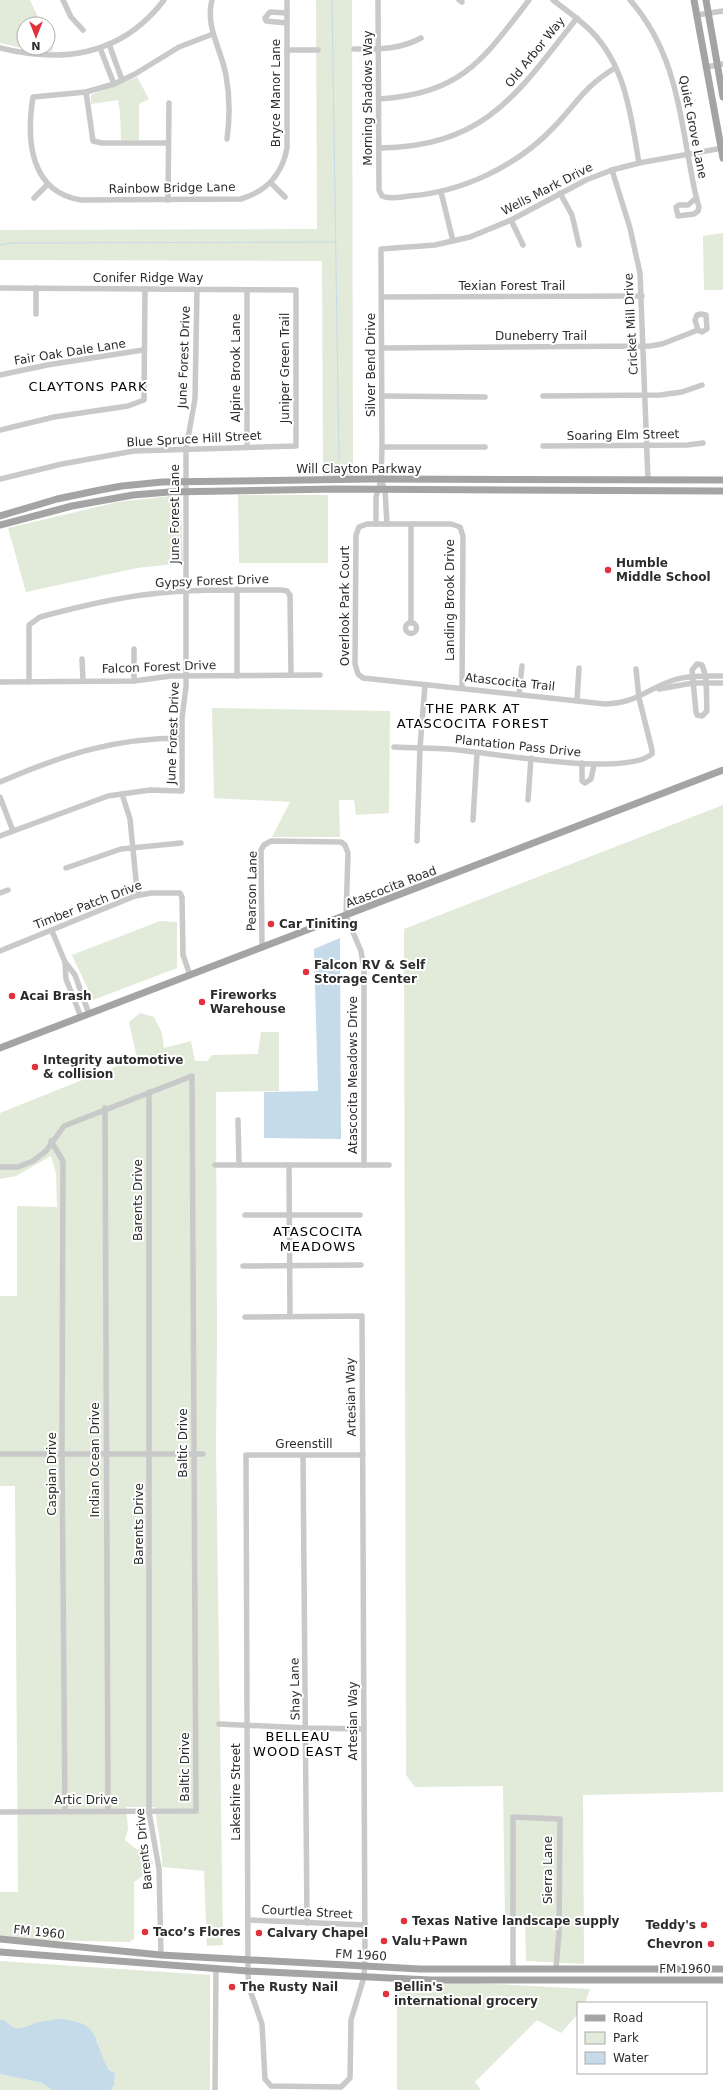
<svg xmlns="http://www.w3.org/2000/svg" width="723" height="2090" font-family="'DejaVu Sans',sans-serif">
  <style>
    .green { fill: #e2ead9 }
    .water { fill: #c5dbe9 }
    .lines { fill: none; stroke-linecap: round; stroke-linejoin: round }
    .stream { stroke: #c5dbe9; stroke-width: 1 }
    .minor { stroke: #c9c9c9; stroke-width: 5.5 }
    .major { stroke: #a4a4a4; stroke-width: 7 }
    .poi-dot { fill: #e0313c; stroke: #fff; stroke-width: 1.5 }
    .labels { text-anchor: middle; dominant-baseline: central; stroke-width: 4; stroke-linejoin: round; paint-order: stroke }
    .street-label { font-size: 12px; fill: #2c2c2c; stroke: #fff }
    .poi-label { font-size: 12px; font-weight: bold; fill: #2c2c2c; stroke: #fff; text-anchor: start }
    .neighbourhood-label { font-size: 13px; letter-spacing: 1px; fill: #000; stroke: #fff }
  </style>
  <rect width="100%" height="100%" fill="#fff"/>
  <!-- green -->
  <g class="green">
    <path d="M0 0H30L41 24H24V48H48V37L53 45 52 52 35 51 0 43Z"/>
    <path d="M316 0H352L353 476H323L322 261 0 260V230L317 229Z"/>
    <path d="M137 77 149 99 139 104V140H121L120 112 118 100 91 104V95Z"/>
    <path d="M723 233V290H704L703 236Z"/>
    <path d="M238 495H328V563H239Z"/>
    <path d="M171 496 181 499 183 563 137 568 26 592 8 528 118 502Z"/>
    <path d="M212 708 390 711 389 813 356 815 354 800H339L340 837H272L290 802 214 798Z"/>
    <path d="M723 805V1792L583 1795 584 1964 526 1961 525 1921 505 1920 503 1786 415 1787 406 1775 404 929Z"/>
    <path d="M160 921 177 922V968L93 1000 72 955Z"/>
    <path d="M140 1013 154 1017 162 1033 164 1048 191 1041 195 1061H207L212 1055 258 1054 261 1032H279V1091L216 1092 217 1339 216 1445 223 1945 207 1946 204 1871 162 1867C162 1847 157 1827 155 1807H126L128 1829 125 1840 136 1849 148 1851 153 1863 150 1871 134 1882V1939L129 1942 0 1939V1892H18L15 1486H0V1296H17V1206L57 1207 56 1173 51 1156 16 1176 0 1179V1113L137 1058 129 1022Z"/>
    <path d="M0 1961 210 1975V2090H111L114 2085 115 2073C104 2069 98 2053 98 2041L38 2023C24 2030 16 2031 4 2020H0Z"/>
    <path d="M397 1979 590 1989 585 2003H578V2014L561 2033 537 2020 475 2082 481 2090H397Z"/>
    <path d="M0 2074 42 2083 52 2090H0Z"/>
  </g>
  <!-- water -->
  <g class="water">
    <path d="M340 938 341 1139 264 1138V1092L318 1091 314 949Z"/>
    <path d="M58 2019C103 2022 91 2039 109 2070L115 2073 114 2085 111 2090H52L42 2083 0 2074V2020H4C20 2034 22 2027 39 2022 45 2021 52 2020 58 2019Z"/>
  </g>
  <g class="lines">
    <!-- stream -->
    <g class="stream">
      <path d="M332 0 339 461"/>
      <path d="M0 245 11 243 335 242"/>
    </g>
    <!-- minor -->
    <g class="minor">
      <path d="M63 0 71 17 83 30"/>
      <path d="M212 0C205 26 221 49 226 75 230 97 230 117 227 139"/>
      <path d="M378 0 379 190 382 196 385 197C393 199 401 197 409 196 463 192 517 166 554 127 577 103 585 86 615 68"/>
      <path d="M459 0 462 2"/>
      <path d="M553 0C566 10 579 19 591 31 626 66 631 117 639 163"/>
      <path d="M630 0C668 43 678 95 687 150 691 169 693 188 699 207L698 211 694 214 678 216 676 207 679 205H688L696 198"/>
      <path d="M697 15 723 11"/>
      <path d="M287 23 266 21 265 18 270 12 287 13"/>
      <path d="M213 34 179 47 135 74 114 84 86 92 33 97C26 140 30 192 81 200L241 199C267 191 282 175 287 148V0"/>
      <path d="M109 44 122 80"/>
      <path d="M0 48C64 64 122 55 164 0"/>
      <path d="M100 48 114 84"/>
      <path d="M354 49C378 49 399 50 421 38"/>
      <path d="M287 50H318"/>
      <path d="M706 67 723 64"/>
      <path d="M86 92 93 141 102 143H168"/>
      <path d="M379 99C462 93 482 61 529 0"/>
      <path d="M380 148C486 146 517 94 577 18"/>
      <path d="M612 170 630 228 640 273 648 480"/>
      <path d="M271 183 285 197"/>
      <path d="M441 192 453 241"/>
      <path d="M560 193 572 215 579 245"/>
      <path d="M34 198 48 184"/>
      <path d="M168 200 169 103"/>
      <path d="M511 220 523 245"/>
      <path d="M0 288 296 290V446L134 451 62 464 0 479"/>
      <path d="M247 290V446"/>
      <path d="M382 297 642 296"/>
      <path d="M36 314V288"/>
      <path d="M701 314 706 315 707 329 702 332 698 330 695 320 697 315Z"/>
      <path d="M382 348 650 346 662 344 698 330"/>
      <path d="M0 375 47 365 143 350"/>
      <path d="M382 396 485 397"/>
      <path d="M543 396 660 395 682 392 702 385"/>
      <path d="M0 430 54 417 128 406 144 400 145 289"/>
      <path d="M543 446 687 445 703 443"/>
      <path d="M382 447H485"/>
      <path d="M381 480 385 490 387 524"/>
      <path d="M376 524V497L381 480 382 447 381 249 435 245 470 237 511 220 586 180 612 170 639 163 723 148"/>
      <path d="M237 589V676"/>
      <circle cx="411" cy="628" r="5.5"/>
      <path d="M411 623V524"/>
      <path d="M134 649V681"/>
      <path d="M82 659 83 681"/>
      <path d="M697 664 702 665C708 678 706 697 707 711L702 716 697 715 696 712 692 670Z"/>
      <path d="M0 682 134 681 171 676 320 675"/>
      <path d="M29 682V625L40 617C77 607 113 598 151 594 195 589 238 590 282 590L287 591 290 595 291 675"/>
      <path d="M462 688 463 536 460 527 451 524H367L359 527 356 535 355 664 358 674 363 678 605 704C636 703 644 691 671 681 687 675 706 676 723 676"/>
      <path d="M659 689 693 683H723"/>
      <path d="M519 694 522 666"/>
      <path d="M577 700 579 668"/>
      <path d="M394 747C412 748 430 748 448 749 489 752 623 778 652 754V750L639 698 636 669"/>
      <path d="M582 763V781L585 783 591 779 594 765"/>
      <path d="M0 782C63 755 113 738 182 738"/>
      <path d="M122 794 130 819 136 880 139 895"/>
      <path d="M0 797 13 831"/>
      <path d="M528 800 531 758"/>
      <path d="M473 820 477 753"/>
      <path d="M0 836 108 796 150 790 182 791V718L186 687V449L195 399 197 289"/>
      <path d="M417 841 420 748 425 685"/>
      <path d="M66 868 121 849 181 843"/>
      <path d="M0 893 8 890"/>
      <path d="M52 931 65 962 75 975 89 1014"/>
      <path d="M262 948 261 850 264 845 271 841 341 842 345 845 348 853 346 916 361 951 364 969V1165"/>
      <path d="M0 951 135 896 151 893H180L182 897 183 955 190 975"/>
      <path d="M65 962 66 979 81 1017"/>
      <path d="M149 1092V1812L159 1869 161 1955"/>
      <path d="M105 1108 108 1811"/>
      <path d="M238 1120 239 1165"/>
      <path d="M51 1141 63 1161 62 1454 65 1811"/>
      <path d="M215 1165H389"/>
      <path d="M289 1165 290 1316"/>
      <path d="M0 1167H18L33 1161 46 1151 64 1126 192 1076 196 1811 0 1812"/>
      <path d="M245 1215H360"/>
      <path d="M243 1266 361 1265"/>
      <path d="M245 1317 362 1316 365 1958 364 1977 351 2020 350 2078 341 2087 271 2086 265 2079 262 2024 250 1990 248 1975 246 1455H363"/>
      <path d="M0 1454H203"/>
      <path d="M303 1456 307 1923"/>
      <path d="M219 1724 307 1728 364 1729"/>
      <path d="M248 1920 365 1925"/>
      <path d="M513 1969V1817L560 1819 559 1932 556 1969"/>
      <path d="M215 2090 216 1969"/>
    </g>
    <!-- major -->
    <g class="major">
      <path d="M694 0 723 158"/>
      <path d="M706 0 723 97"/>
      <path d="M0 516 57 499 100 490 122 486 162 482 370 479 723 480"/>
      <path d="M0 525 72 506 133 495 169 492 334 489 723 491"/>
      <path d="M0 1048 723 770"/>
      <path d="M0 1939 161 1955 420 1969H723"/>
      <path d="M0 1952 248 1971 430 1980H723"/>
    </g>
  </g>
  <!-- markers -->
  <g class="poi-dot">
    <circle cx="608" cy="570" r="4"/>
    <circle cx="271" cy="924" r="4"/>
    <circle cx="306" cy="972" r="4"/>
    <circle cx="12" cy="996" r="4"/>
    <circle cx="202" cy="1002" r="4"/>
    <circle cx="35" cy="1067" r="4"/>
    <circle cx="404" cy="1921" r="4"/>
    <circle cx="704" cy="1925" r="4"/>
    <circle cx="145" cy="1932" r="4"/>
    <circle cx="259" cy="1933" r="4"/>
    <circle cx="384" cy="1941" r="4"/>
    <circle cx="711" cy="1944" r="4"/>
    <circle cx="232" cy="1987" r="4"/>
    <circle cx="386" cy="1994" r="4"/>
  </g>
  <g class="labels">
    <!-- street labels -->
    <g class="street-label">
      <text transform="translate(535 52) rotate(-51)">Old Arbor Way</text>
      <text transform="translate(276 93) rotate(-90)">Bryce Manor Lane</text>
      <text transform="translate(368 98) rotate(-90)">Morning Shadows Way</text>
      <text transform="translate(693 127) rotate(79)">Quiet Grove Lane</text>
      <text transform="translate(172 188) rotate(-1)">Rainbow Bridge Lane</text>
      <text transform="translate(547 189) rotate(-27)">Wells Mark Drive</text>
      <text x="148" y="278">Conifer Ridge Way</text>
      <text x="512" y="286">Texian Forest Trail</text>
      <text transform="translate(631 324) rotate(-93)">Cricket Mill Drive</text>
      <text x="541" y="336">Duneberry Trail</text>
      <text transform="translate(70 352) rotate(-9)">Fair Oak Dale Lane</text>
      <text transform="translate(184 357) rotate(-88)">June Forest Drive</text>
      <text transform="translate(371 365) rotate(-90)">Silver Bend Drive</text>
      <text transform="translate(236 368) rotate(-90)">Alpine Brook Lane</text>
      <text transform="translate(285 368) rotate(-90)">Juniper Green Trail</text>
      <text transform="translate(623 435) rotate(-1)">Soaring Elm Street</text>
      <text transform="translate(194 439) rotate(-3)">Blue Spruce Hill Street</text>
      <text x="359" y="469">Will Clayton Parkway</text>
      <text transform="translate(175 514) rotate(-90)">June Forest Lane</text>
      <text transform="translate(212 581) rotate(-2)">Gypsy Forest Drive</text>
      <text transform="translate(450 600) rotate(-90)">Landing Brook Drive</text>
      <text transform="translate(345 606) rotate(-90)">Overlook Park Court</text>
      <text transform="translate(159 667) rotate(-2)">Falcon Forest Drive</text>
      <text transform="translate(510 682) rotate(6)">Atascocita Trail</text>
      <text transform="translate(173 733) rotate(-88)">June Forest Drive</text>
      <text transform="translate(518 746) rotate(6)">Plantation Pass Drive</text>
      <text transform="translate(391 887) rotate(-21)">Atascocita Road</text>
      <text transform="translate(252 891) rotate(-89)">Pearson Lane</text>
      <text transform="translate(88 905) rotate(-21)">Timber Patch Drive</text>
      <text transform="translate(353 1075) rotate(-90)">Atascocita Meadows Drive</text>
      <text transform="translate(138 1200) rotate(-90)">Barents Drive</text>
      <text transform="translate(351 1397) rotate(-91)">Artesian Way</text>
      <text transform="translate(183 1443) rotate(-90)">Baltic Drive</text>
      <text x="304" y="1444">Greenstill</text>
      <text transform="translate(95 1460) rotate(-90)">Indian Ocean Drive</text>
      <text transform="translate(52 1474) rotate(-90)">Caspian Drive</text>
      <text transform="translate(139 1524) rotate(-90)">Barents Drive</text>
      <text transform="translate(295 1689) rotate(-91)">Shay Lane</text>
      <text transform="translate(353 1721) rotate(-90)">Artesian Way</text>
      <text transform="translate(185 1767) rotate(-90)">Baltic Drive</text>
      <text transform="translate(236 1792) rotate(-90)">Lakeshire Street</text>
      <text x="86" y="1800">Artic Drive</text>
      <text transform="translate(144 1849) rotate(-96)">Barents Drive</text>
      <text transform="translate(548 1870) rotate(-90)">Sierra Lane</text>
      <text transform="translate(307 1912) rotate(3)">Courtlea Street</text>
      <text transform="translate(39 1932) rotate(6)">FM 1960</text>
      <text transform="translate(361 1955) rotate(3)">FM 1960</text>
      <text x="685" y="1969">FM 1960</text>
    </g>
    <!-- poi labels -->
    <g class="poi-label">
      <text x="616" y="563">Humble<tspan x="616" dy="14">Middle School</tspan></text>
      <text x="279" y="924">Car Tiniting</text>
      <text x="314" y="965">Falcon RV &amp; Self<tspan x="314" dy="14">Storage Center</tspan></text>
      <text x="210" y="995">Fireworks<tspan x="210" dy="14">Warehouse</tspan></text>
      <text x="20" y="996">Acai Brash</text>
      <text x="43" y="1060">Integrity automotive<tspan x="43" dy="14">&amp; collision</tspan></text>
      <text x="412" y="1921">Texas Native landscape supply</text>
      <text x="696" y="1925" text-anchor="end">Teddy's</text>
      <text x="153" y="1932">Taco’s Flores</text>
      <text x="267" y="1933">Calvary Chapel</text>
      <text x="392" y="1941">Valu+Pawn</text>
      <text x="703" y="1944" text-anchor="end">Chevron</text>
      <text x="240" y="1987">The Rusty Nail</text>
      <text x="394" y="1987">Bellin's<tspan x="394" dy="14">international grocery</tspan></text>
    </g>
    <!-- neighbourhood labels -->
    <g class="neighbourhood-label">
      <text x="88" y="386">CLAYTONS PARK</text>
      <text x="473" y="708">THE PARK AT<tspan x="473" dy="15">ATASCOCITA FOREST</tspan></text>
      <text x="318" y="1231">ATASCOCITA<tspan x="318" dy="15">MEADOWS</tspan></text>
      <text x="298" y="1736">BELLEAU<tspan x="298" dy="15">WOOD EAST</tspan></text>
    </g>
  </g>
  <!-- legend -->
  <rect x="577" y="2002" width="130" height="72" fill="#ffffff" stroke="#ababab"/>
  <rect x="585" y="2015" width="20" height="6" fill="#a4a4a4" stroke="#ababab"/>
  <text x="613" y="2022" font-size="12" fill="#2c2c2c">Road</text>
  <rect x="585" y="2032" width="20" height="12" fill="#e2ead9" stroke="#ababab"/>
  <text x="613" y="2042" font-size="12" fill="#2c2c2c">Park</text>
  <rect x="585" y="2052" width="20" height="12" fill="#c5dbe9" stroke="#ababab"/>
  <text x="613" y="2062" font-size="12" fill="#2c2c2c">Water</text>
  <!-- north arrow -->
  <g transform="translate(36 36) rotate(180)"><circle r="19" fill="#ffffff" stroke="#ababab"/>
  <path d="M0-3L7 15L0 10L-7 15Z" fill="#e0313c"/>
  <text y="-6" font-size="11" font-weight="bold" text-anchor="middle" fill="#2c2c2c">N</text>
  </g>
</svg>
